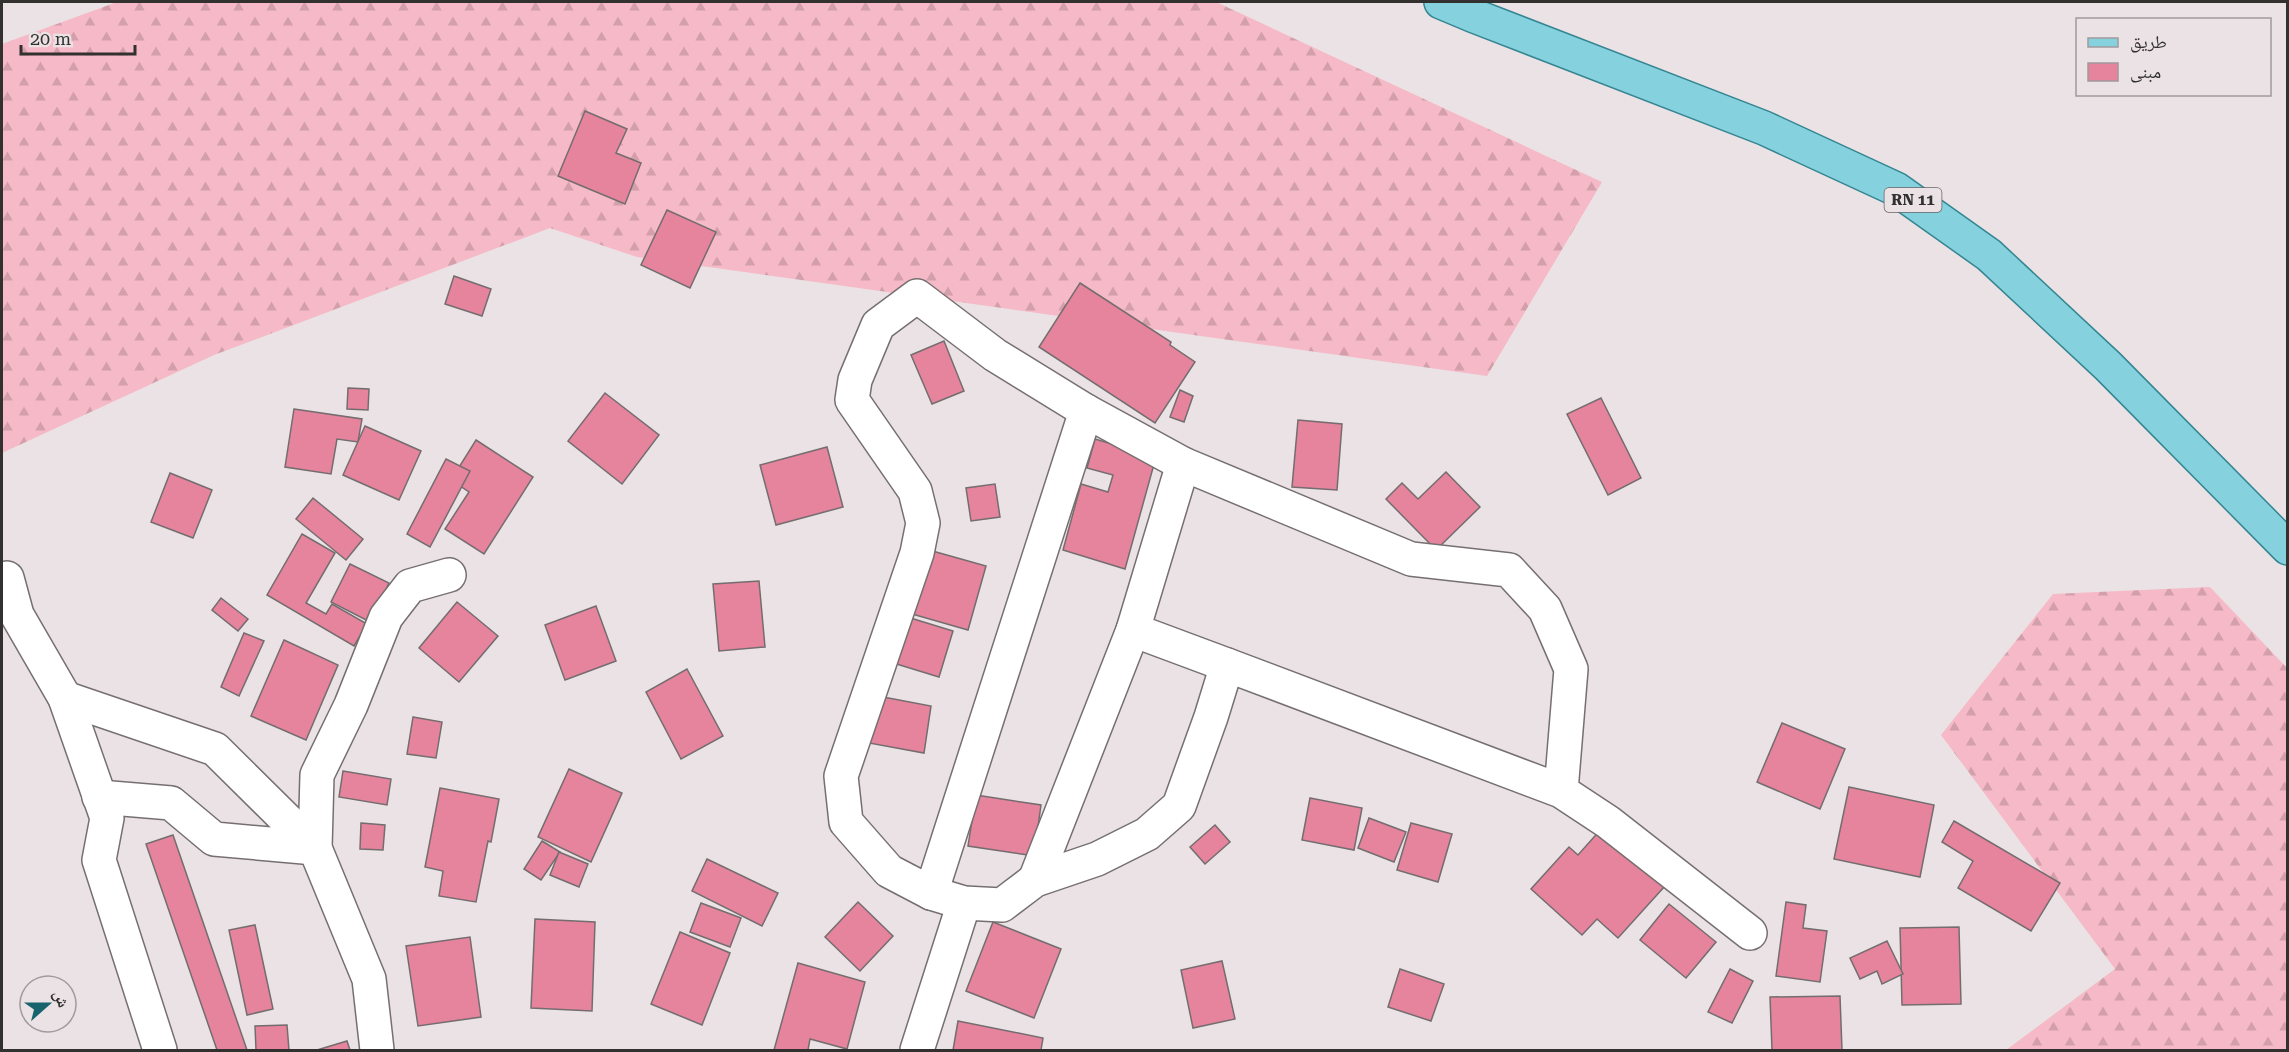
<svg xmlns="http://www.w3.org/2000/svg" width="2289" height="1052" font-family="'Roboto Serif','Noto Naskh Arabic',serif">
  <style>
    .forest { fill: url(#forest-firs) }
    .building { fill: #e6839d; stroke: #746d6f; stroke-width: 1.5 }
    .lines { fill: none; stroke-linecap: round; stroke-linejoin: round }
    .minor-casing { stroke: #766f70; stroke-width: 36 }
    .primary-casing { stroke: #348592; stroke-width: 36 }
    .minor { stroke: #fff; stroke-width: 33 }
    .primary { stroke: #85d1dd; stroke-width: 33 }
    .labels { text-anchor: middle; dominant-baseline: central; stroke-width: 5; stroke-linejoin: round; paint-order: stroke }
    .shield { fill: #eae2e4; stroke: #6a6566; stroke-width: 1.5 }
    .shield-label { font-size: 15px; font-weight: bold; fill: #333030 }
  </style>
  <defs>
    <pattern id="forest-firs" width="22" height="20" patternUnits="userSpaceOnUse" patternTransform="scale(1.5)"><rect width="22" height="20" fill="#f6b9c7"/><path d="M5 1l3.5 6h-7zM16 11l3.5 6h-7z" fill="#d39fab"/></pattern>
  </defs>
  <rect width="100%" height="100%" fill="#eae2e4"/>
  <!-- forest -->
  <g class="forest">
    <path d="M117 2H1216L1602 182 1487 376 637 257 550 228 214 355 2 453V44Z"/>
    <path d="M2210 587 2287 668V1050H2006L2115 969 1941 735 2053 594Z"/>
  </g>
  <!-- building -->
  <g class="building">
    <path d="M585 111 627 129 616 153 641 163 625 204 558 176Z"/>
    <path d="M667 210 716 232 690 288 641 265Z"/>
    <path d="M454 276 491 289 482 316 445 304Z"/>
    <path d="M1080 283 1171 342 1170 345 1195 362 1155 423 1039 347Z"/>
    <path d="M944 341 964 391 932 404 911 355Z"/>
    <path d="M348 388 369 389 368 410 347 409Z"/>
    <path d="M1180 390 1193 396 1184 422 1170 417Z"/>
    <path d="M605 393 659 435 622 484 568 441Z"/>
    <path d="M1601 398 1641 478 1608 495 1567 414Z"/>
    <path d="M294 409 362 419 358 442 337 439 331 474 285 467Z"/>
    <path d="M1298 420 1342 424 1337 490 1292 487Z"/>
    <path d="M365 426 421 451 399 500 343 475Z"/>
    <path d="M1095 439 1156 457 1125 569 1063 550 1081 484 1108 492 1113 475 1087 468Z"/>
    <path d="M476 440 533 477 484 554 445 529 469 492 451 480Z"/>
    <path d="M827 447 843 507 776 525 760 465Z"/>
    <path d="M446 459 470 471 430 547 407 534Z"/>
    <path d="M1446 472 1480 507 1436 550 1386 499 1402 483 1418 499Z"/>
    <path d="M170 473 212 490 193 538 151 522Z"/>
    <path d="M995 484 1000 517 971 521 966 488Z"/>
    <path d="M313 498 363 539 346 560 296 519Z"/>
    <path d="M302 534 335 553 306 603 326 614 332 604 367 624 354 646 267 595Z"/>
    <path d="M929 550 986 566 968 630 912 614Z"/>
    <path d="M350 564 389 583 370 622 331 602Z"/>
    <path d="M759 581 765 647 719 651 713 584Z"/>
    <path d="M221 598 248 619 238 631 212 610Z"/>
    <path d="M457 602 498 636 459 682 419 648Z"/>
    <path d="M596 606 616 661 565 680 545 625Z"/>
    <path d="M904 616 953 631 939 677 890 662Z"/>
    <path d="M244 633 264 641 239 696 221 687Z"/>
    <path d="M284 640 338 665 306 740 251 716Z"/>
    <path d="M687 669 723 736 681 759 646 692Z"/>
    <path d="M878 696 931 706 924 753 869 743Z"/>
    <path d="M413 717 442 722 436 758 407 754Z"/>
    <path d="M1782 723 1845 749 1820 809 1757 782Z"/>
    <path d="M569 769 622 793 591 862 538 837Z"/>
    <path d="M343 771 391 779 387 805 339 797Z"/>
    <path d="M1849 787 1934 805 1920 877 1834 859Z"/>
    <path d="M440 788 499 799 491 842 488 841 476 902 439 896 443 871 425 867Z"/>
    <path d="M976 795 1041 805 1034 856 968 846Z"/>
    <path d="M1310 798 1362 808 1354 850 1302 840Z"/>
    <path d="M1369 818 1406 832 1394 862 1358 848Z"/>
    <path d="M1954 821 2060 883 2031 931 1958 888 1973 861 1942 842Z"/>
    <path d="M361 823 385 825 383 850 360 849Z"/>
    <path d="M1411 823 1452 834 1438 882 1397 870Z"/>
    <path d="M1215 825 1230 842 1205 864 1190 847Z"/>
    <path d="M1602 828 1665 886 1618 938 1597 919 1582 935 1531 889 1569 847 1578 855Z"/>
    <path d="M173 835 247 1050H217L146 844Z"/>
    <path d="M542 841 560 852 541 880 524 869Z"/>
    <path d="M559 852 588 864 579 887 550 875Z"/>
    <path d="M707 859 778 893 762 926 692 891Z"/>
    <path d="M858 902 893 936 860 971 825 937Z"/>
    <path d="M1786 902 1806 905 1803 928 1827 931 1820 982 1776 976Z"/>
    <path d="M701 903 741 918 730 947 690 932Z"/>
    <path d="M1669 904 1716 942 1686 978 1640 940Z"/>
    <path d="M535 919 595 922 592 1011 531 1008Z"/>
    <path d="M993 922 1061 949 1034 1018 966 991Z"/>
    <path d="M255 925 273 1009 247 1015 229 930Z"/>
    <path d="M1959 927 1961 1004 1902 1005 1900 928Z"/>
    <path d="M680 932 730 953 702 1025 651 1004Z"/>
    <path d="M470 937 481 1017 418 1026 406 946Z"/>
    <path d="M1887 941 1903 974 1882 984 1877 971 1860 979 1850 958Z"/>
    <path d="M1222 961 1235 1019 1193 1028 1181 970Z"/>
    <path d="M798 963 865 982 847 1049 810 1039 808 1050H774Z"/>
    <path d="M1400 969 1444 984 1431 1021 1388 1007Z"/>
    <path d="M1730 969 1753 981 1732 1023 1708 1012Z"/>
    <path d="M1840 996 1842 1050H1772L1770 997Z"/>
    <path d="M958 1021 1043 1038 1041 1050H953Z"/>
    <path d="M287 1025 289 1050H256L255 1026Z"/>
    <path d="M347 1041 350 1050H317Z"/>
  </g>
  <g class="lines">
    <defs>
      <g id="minor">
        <path d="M7 578 17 615 65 698 107 818 99 860 160 1050"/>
        <path d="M1133 630 1227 665"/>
        <path d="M65 698 215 749 315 848 214 839 171 803 99 797"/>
        <path d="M1561 791 1571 669 1545 609 1509 570 1411 559 1183 464 1086 411 995 355 917 296 878 325 855 380 852 400 915 491 923 523 917 553 841 776 846 822 889 871 931 893 964 903 1002 905 1035 880 1097 859 1147 834 1179 806 1211 717 1227 665 1561 791 1608 822 1750 933"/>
        <path d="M1035 880 1133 630 1183 464"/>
        <path d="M931 893 1086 411"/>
        <path d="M377 1050 369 979 315 848 317 775 351 705 386 617 410 586 449 575"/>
        <path d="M917 1050 964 903"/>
      </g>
      <path id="primary" d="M1441 2 1472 15 1764 128 1896 189 1989 255 2108 366 2288 548"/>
    </defs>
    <!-- minor casing -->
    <use href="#minor" class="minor-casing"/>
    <!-- primary casing -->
    <use href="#primary" class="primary-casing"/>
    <!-- minor -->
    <use href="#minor" class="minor"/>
    <!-- primary -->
    <use href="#primary" class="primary"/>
  </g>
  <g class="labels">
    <!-- shield labels -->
    <rect class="shield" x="1884.5" y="188" width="57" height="24" rx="4.5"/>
    <g class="shield-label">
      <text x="1913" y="200">RN 11</text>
    </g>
  </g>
  <!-- border -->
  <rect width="2289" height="1052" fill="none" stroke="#333030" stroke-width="6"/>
  <!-- legend -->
  <rect x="2076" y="18" width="195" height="78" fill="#eae2e4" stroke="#a19b9c" stroke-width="1.5"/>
  <rect x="2088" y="38" width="30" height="9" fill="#85d1dd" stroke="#a19b9c" stroke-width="1.5"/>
  <text x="2130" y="48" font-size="18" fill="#333030">طريق</text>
  <rect x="2088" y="63" width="30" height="18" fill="#e6839d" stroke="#a19b9c" stroke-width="1.5"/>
  <text x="2130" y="78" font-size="18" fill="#333030">مبنى</text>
  <!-- north arrow -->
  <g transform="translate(48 1004) rotate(69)"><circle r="28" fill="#eae2e4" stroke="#a19b9c" stroke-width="1.5"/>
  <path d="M0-4.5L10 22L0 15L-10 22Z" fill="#17636e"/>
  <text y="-9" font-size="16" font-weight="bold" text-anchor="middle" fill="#333030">ش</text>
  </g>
  <!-- scale -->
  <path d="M21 45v9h114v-9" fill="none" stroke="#333030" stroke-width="3"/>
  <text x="30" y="45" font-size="18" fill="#333030" stroke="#eae2e4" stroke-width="4.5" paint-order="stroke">20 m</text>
</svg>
